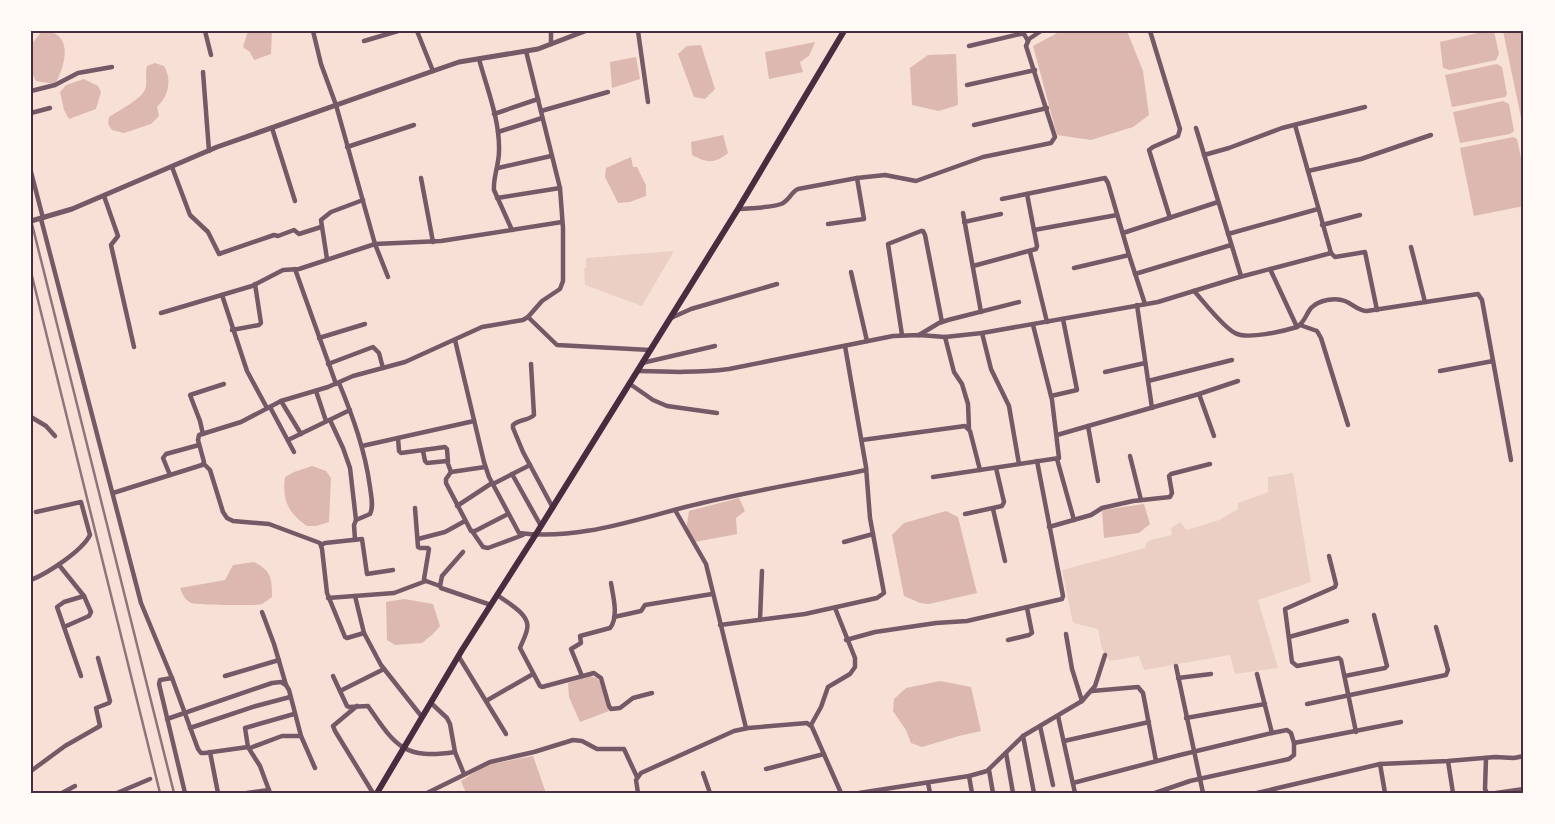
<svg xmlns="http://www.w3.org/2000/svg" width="1555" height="824" font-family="'Source Sans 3',sans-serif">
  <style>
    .green { fill: #ebcfc5 }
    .water { fill: #dcb8b0 }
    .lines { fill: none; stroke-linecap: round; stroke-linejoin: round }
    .minor { stroke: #755966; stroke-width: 4.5 }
    .tertiary { stroke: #755966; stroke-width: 5 }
    .primary { stroke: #4a2c40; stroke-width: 6 }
    .rail { stroke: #8f747c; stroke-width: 2.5 }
    .neatline { fill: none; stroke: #4a2c40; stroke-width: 2 }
  </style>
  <rect width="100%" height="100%" fill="#f7e1d7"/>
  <!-- green -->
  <g class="green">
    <path d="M674 251 642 306 585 285 584 268H586V258Z"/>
    <path d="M1293 473 1311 582 1258 600 1278 668 1235 674 1230 655 1144 670 1139 656 1110 661 1102 649 1098 629 1073 623 1062 570 1145 548 1146 543 1150 540 1172 535 1171 528 1180 522 1187 530 1219 520 1238 509V503L1268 492V477Z"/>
  </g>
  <!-- water -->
  <g class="water">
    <path d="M42 31C74 31 66 65 55 84L36 81 31 72V45Z"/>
    <path d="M248 31H272L271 54 254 60 250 52 243 47Z"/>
    <path d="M1061 31H1127L1143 71 1149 115 1133 127 1091 140 1057 135 1033 46Z"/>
    <path d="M1486 31H1494L1499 54 1496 60 1450 70 1443 68 1440 42Z"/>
    <path d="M1503 31H1524V132Z"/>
    <path d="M815 42 809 56 800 62 803 72 769 79 765 52Z"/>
    <path d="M701 45 715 89 705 99 694 97 678 54 687 46Z"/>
    <path d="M956 54 958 105 939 111 912 105 910 68 928 55Z"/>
    <path d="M636 57 640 79 612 88 610 62Z"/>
    <path d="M155 63 164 66C172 79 169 96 157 107L159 116 151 124 124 133 112 130 108 124 109 117C119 110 145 98 146 86 147 79 145 73 147 66Z"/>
    <path d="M1497 64 1502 67 1507 94 1505 97 1452 107 1445 75Z"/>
    <path d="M84 79 98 86 101 92 96 109 69 119 64 110 60 92 66 85Z"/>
    <path d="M1503 101 1509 104 1514 131 1510 134 1460 143 1453 112Z"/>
    <path d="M723 135 728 153C714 164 707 163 692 155L691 142Z"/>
    <path d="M1513 137 1517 139 1524 172V206L1474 216 1460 148Z"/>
    <path d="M631 157 633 167H637L646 185V196L630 202 618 203 605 177 606 168Z"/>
    <path d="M312 466 326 471 331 478 329 522 316 526H307C288 513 282 500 285 477L294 472Z"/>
    <path d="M739 498 745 511 736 518 737 534 695 542 686 530 689 511Z"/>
    <path d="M1144 504 1150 524 1139 533 1104 538 1102 510Z"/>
    <path d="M946 511 958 517 977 593 929 604 920 603 904 596 892 535 904 523Z"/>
    <path d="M254 562C272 571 272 579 272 597 269 599 265 602 262 604 255 606 195 605 191 603 184 599 183 595 180 588L225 580 233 565Z"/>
    <path d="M404 599 433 604 440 626 433 634 422 643 395 645 387 640 386 602Z"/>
    <path d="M590 676 597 678 602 685 609 711 580 722 569 697 568 683Z"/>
    <path d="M940 681 971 687 981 731 959 736 922 747 911 743 906 730 893 711 894 699 906 688Z"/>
    <path d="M533 756 546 793H466L461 781 486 765Z"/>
  </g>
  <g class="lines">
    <!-- minor -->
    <g class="minor">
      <path d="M205 31 211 55"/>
      <path d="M313 31 321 64 336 105 375 244 388 277"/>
      <path d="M417 31 433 71"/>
      <path d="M551 31V44"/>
      <path d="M638 31 648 102"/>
      <path d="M1150 31 1180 129 1178 136 1153 147 1149 150 1170 218"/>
      <path d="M364 41 398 31"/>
      <path d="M969 46 1020 34H1024L1028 41"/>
      <path d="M479 59C487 89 500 120 499 151 499 165 493 177 494 190L512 230"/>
      <path d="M203 72 209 151"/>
      <path d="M967 85 1035 70"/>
      <path d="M31 91 55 85 78 73 112 67"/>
      <path d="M541 111 608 92"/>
      <path d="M31 113 50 108"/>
      <path d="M494 114 538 99"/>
      <path d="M974 125 1047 108"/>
      <path d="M1295 125 1331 253 1335 257 1365 252 1377 310"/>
      <path d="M272 128 295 201"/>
      <path d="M1196 128 1241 276"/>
      <path d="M498 132 542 118"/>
      <path d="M347 147 414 125"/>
      <path d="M1204 155 1229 148 1282 128 1365 107"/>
      <path d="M172 167 190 215 208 232 219 254 274 235 278 236 294 230 299 234 321 227"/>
      <path d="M498 168 551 156"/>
      <path d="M1308 171 1361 159 1431 135"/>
      <path d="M31 172 43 218"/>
      <path d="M421 178 433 242"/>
      <path d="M104 196 118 236 111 245 134 347"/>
      <path d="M497 198 560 188"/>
      <path d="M1002 199 1105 178 1108 183 1129 255 1145 304"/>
      <path d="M738 209C750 208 770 208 781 204 789 201 791 192 798 189L857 178 885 175 916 181 983 157 1051 143 1055 137 1026 46 1029 39 1041 31"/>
      <path d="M963 213 981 312"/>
      <path d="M41 219 141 603 172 678 198 749 201 753H205L248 747 260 766 270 793"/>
      <path d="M964 222 1001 214"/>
      <path d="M828 224 864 219 857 178"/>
      <path d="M1322 225 1360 215"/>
      <path d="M1034 230 1117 215"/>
      <path d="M1123 233 1218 202"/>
      <path d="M1228 234 1318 209"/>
      <path d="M1411 247 1425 302"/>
      <path d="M1030 252 1047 322"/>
      <path d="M327 259 321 220 331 212 363 200"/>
      <path d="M973 266 1036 249 1037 246 1027 194"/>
      <path d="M1074 268 1129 255"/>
      <path d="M295 269 336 384"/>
      <path d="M1270 269 1297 327"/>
      <path d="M851 272 867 341"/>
      <path d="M1135 274 1231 245"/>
      <path d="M1194 291C1204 302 1223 327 1235 333 1247 340 1284 331 1297 327 1305 322 1306 314 1311 308 1319 300 1335 297 1345 301 1353 304 1358 311 1367 311L1478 294 1482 300 1511 460"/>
      <path d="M222 295 247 371 267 408"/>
      <path d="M1137 305 1152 408"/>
      <path d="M161 313 252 286 283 270 299 269 375 244 441 241 562 222"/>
      <path d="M528 317 557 345 650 350"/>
      <path d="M671 318 691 309 777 284"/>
      <path d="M1300 325 1317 331 1321 338 1348 425"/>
      <path d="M232 330 259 325 261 323 255 284"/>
      <path d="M982 333 991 369 1009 406 1019 464"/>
      <path d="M902 335 888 244 921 231H923L925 235 942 322"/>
      <path d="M919 335 939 323 948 320 1019 302"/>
      <path d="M945 337 954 372 962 384 968 404 969 428"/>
      <path d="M319 338 365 324"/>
      <path d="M455 340 484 462 489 477 519 533C582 541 641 517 702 503 756 490 812 481 866 470"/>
      <path d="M642 363 715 346"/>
      <path d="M328 364 373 347 379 353 383 368"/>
      <path d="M531 364 534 415C528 421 519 419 513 425V428L523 452 553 508"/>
      <path d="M637 371C669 372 698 373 729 369L893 336 919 335 945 337 982 333 1158 302 1236 278 1331 253"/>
      <path d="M1440 371 1493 361"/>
      <path d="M1105 372 1145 363"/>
      <path d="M1148 381 1232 360"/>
      <path d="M339 383C353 417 365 450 370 487 371 496 374 506 370 514L356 520 354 525 355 540"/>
      <path d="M630 384 653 400 667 406 717 413"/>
      <path d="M316 391 326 421"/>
      <path d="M1199 394 1214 436"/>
      <path d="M1051 396 1077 390 1063 319"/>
      <path d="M281 401 301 434"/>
      <path d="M270 407 294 452"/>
      <path d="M31 417 46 426 55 436"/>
      <path d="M330 420 343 448 350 468 356 520"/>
      <path d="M1088 426 1098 481"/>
      <path d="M203 434 200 421 190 395 224 384"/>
      <path d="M1057 435 1199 394 1238 381"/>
      <path d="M398 438 399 451 401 453 445 447 447 449 448 462"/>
      <path d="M288 440 350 410"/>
      <path d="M862 440 965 426 970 431 980 470"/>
      <path d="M362 446 474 421"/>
      <path d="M423 451 425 461 427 463 447 461 451 472 485 467"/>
      <path d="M1130 456 1141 500"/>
      <path d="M1057 459 1074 520"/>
      <path d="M204 464 210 470 223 512 227 518 233 521 269 524 320 543 322 549 327 593 345 637 347 638 364 633 381 665 422 717"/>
      <path d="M451 472 446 479V483L471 531H475L508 514"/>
      <path d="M512 474 541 526"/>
      <path d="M170 475 163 458 166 454 199 445"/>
      <path d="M933 477 1059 458 1052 400 1033 325"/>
      <path d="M493 484 530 465"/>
      <path d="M113 493 202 465 204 462 198 440 199 435 241 422 281 401 328 387 353 376 405 362 482 327 523 320 528 317 542 301 560 289 563 281V228L560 188 526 51"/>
      <path d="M457 506 492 483"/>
      <path d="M415 508 418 547 420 548H428L429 549 424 579 426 581 440 586"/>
      <path d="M993 509 1005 561"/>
      <path d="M675 510 706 564 746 728"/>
      <path d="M965 514 1002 506 1004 502 996 468"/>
      <path d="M1049 527 1091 515 1102 508 1133 501 1170 497 1172 493 1169 476 1171 474 1210 464"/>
      <path d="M472 531 483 547 488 548 523 535"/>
      <path d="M418 539 445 532 465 521"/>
      <path d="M844 542 873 534"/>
      <path d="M321 545 325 543 362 539 367 574 393 570"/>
      <path d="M463 552 442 576 440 586 441 588 491 605"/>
      <path d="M1329 556 1336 584 1335 587 1285 609 1292 662 1297 666 1339 658 1341 660 1356 732"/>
      <path d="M59 565 84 596 91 612 89 616 64 627"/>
      <path d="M31 580C48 573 82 551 90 535L81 502 36 512"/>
      <path d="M497 595C507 602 531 615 527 629 526 636 522 642 520 648L540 686 542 687 594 673 601 678 609 706 611 709 620 708 633 698 652 693"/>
      <path d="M355 596 364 633"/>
      <path d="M328 598 394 593 426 581"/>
      <path d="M262 612 274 644 286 685"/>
      <path d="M614 617 641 611 645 605 712 594"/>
      <path d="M760 620 762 571"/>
      <path d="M720 625 805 614 877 598 884 593 870 518 866 467 845 346"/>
      <path d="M1066 634 1072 669 1082 701"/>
      <path d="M1289 637 1347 621"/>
      <path d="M846 640 875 632 936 623 967 621 1062 599 1063 596 1037 461"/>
      <path d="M1008 640 1029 635 1032 633 1027 608"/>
      <path d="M459 657 506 734"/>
      <path d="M1176 666 1203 793"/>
      <path d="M1257 674 1272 733"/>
      <path d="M81 676 57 607 64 602 84 596"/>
      <path d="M225 676 279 660"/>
      <path d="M333 676 347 706 349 707 368 706C395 745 403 760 455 752"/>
      <path d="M582 676 571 649 581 643 580 636 610 628C619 617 613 596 611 583"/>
      <path d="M1345 676 1385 668 1387 666 1374 615"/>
      <path d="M172 678 160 680 159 684 185 793"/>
      <path d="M1178 678 1211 674"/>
      <path d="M340 691 384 669"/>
      <path d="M1092 691 1138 687 1143 693 1156 761"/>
      <path d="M486 701 533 674"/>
      <path d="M431 703 447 718 450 724 455 752 464 774"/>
      <path d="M1307 704 1446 675 1448 670 1436 627"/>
      <path d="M357 706 333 726 335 731 373 793"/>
      <path d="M1058 716 1075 793"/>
      <path d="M1186 718 1265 704"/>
      <path d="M167 719 272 683 281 682 286 685 289 690 301 736 315 768"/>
      <path d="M811 725 821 707 828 687 850 674 855 667V658L835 608"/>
      <path d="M1040 726 1053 785"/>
      <path d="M190 728 256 706 290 697"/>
      <path d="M1023 736 1034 793"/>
      <path d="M1064 741 1149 722"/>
      <path d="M1294 743 1401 722"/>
      <path d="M248 747 245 728 294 714"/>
      <path d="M250 748 282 736H301"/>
      <path d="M210 752 218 793"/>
      <path d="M1006 753 1013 793"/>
      <path d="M1486 758 1485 789 1487 793"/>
      <path d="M1448 761 1453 793"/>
      <path d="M1380 764 1385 793"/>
      <path d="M766 769 824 754"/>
      <path d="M989 770 993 793"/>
      <path d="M31 771 65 746 100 726 96 708 109 703 110 701 98 658"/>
      <path d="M703 773 710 793"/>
      <path d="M969 776 972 793"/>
      <path d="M928 783 930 793"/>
      <path d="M1073 783 1180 755 1272 733 1287 730 1291 733 1294 743V755L1289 759 1190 781 1155 793"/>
      <path d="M62 793 75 786"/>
      <path d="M117 793 150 779"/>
      <path d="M247 793 269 790"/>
      <path d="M427 793 490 762 534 752 573 740 582 741 597 749H624L637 777"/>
      <path d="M638 793 636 780 641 773 734 731 748 728 807 723 812 727 841 793"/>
      <path d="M859 793 969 776 987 771 1023 736 1082 701 1095 686 1105 655"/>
      <path d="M1257 793 1380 764 1448 761 1495 757 1514 758 1524 756"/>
      <path d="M1496 793 1524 789"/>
    </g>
    <!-- tertiary -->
    <path class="tertiary" d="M31 221 72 209 217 147 433 71 459 62 538 49 585 31"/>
    <!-- primary -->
    <path class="primary" d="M377 793 462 650 536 534 738 209 844 31"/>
    <!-- rail -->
    <g class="rail">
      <path d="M31 220 174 793"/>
      <path d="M31 272 160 793"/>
    </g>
  </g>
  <!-- border -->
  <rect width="1555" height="824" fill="none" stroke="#fffaf5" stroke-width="65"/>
  <rect x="32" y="32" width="1490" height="760" class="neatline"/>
</svg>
